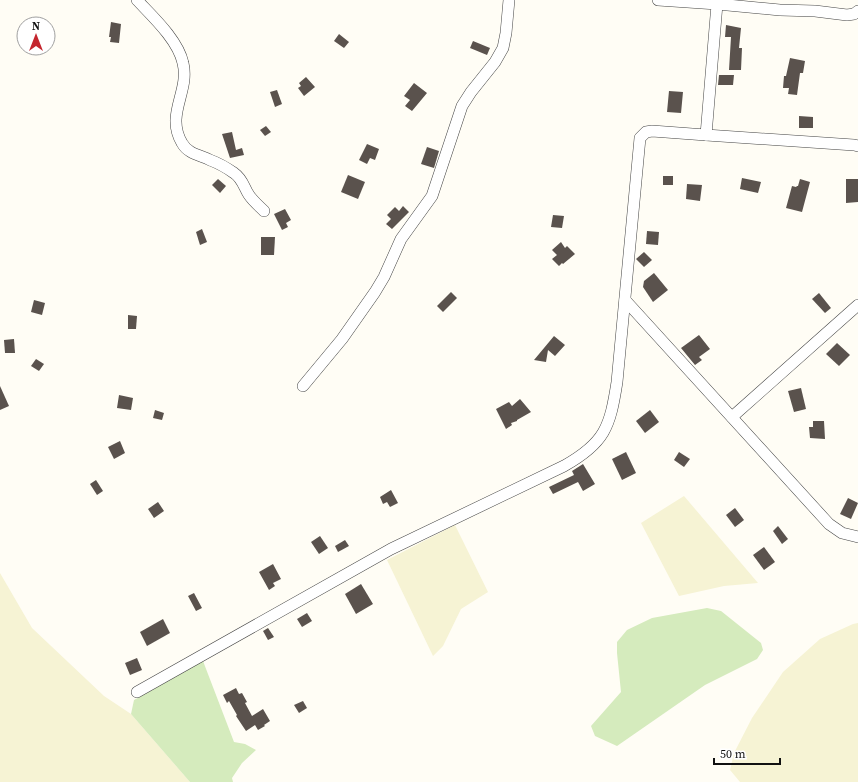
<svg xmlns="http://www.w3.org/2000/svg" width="858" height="782" font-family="'Source Serif 4',serif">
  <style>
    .farmland { fill: #f6f3d4 }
    .green { fill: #d5ebbd }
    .building { fill: #5a524d }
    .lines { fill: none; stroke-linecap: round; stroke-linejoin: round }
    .minor-casing { stroke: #444; stroke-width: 12 }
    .minor { stroke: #fff; stroke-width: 11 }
  </style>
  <rect width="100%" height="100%" fill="#fffdf5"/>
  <!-- farmland -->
  <g class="farmland">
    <path d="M684 496 758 583 724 586 679 596 641 523Z"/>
    <path d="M455 525 488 592 461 609 443 646 433 656 387 560Z"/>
    <path d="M0 573 32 628 104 696 131 714 190 782H0Z"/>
    <path d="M858 623V782H740L730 770 734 753 752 718 783 672 820 639 853 624Z"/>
  </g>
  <!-- green -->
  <g class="green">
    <path d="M707 608 721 611 761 643 763 650 757 659 705 685 617 746 595 736 591 726 621 692 617 653V642L627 630 652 618Z"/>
    <path d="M203 661 234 742 245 744 256 750 242 763 232 778 233 782H190L131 714 134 700Z"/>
  </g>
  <!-- building -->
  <g class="building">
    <path d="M111 22 121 24 119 43 110 42 111 37H109Z"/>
    <path d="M726 25 741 28 739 48H742L741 70H729L731 37H725Z"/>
    <path d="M339 34 349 42 344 48 334 41Z"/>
    <path d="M473 41 490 48 487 55 470 48Z"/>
    <path d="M790 58 805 61 803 73H800L797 95 788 94 789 88H783L784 76H786Z"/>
    <path d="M719 75H734L733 85H718Z"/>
    <path d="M306 77 315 87 304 96 298 88 301 86 299 83Z"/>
    <path d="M414 83 427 93 412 111 405 106 410 100 404 96Z"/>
    <path d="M277 90 282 104 275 107 270 92Z"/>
    <path d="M669 91 683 92 681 113 667 112Z"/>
    <path d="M799 116 813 117V128H799Z"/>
    <path d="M266 126 271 132 265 136 260 130Z"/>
    <path d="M232 132 236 150 242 148 244 155 230 158 222 134Z"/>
    <path d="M367 144 379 149 375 160 370 158 367 164 359 160Z"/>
    <path d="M427 147 439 151 434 168 421 164Z"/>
    <path d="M348 175 365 182 358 199 341 192Z"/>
    <rect x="663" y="176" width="10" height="9"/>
    <path d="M742 178 761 182 758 193 740 189Z"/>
    <path d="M218 179 226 186 220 193 212 185Z"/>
    <path d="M800 179 810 182 802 212 786 208 792 186 796 187 797 186H798Z"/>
    <path d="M846 179H858V202L846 203Z"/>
    <path d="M687 184 702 185 700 201 686 199Z"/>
    <path d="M403 206 409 212 392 229 386 224 391 219 387 215 395 207 399 211Z"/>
    <path d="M285 209 291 220 286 223 288 227 282 230 274 214Z"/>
    <path d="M553 215 564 216 562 228 551 227Z"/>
    <path d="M202 229 207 242 200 245 196 232Z"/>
    <path d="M647 231 659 232 658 245 646 244Z"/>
    <path d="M261 237H275L274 255H261Z"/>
    <path d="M561 242 565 248 567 246 575 254 563 264 562 263 559 266 552 259 557 255 552 250Z"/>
    <path d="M644 252 652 260 644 267 636 259Z"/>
    <path d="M654 273 668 290 653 302 643 287 644 281Z"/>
    <path d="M451 292 457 298 443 312 437 306Z"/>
    <path d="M819 293 831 308 825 313 812 299Z"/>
    <path d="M34 300 45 303 42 315 31 312Z"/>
    <path d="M128 315 137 316 136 329H128Z"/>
    <path d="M699 335 710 349 699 357 702 360 695 365 681 348Z"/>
    <path d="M554 336 565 345 555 356 548 350 546 362 534 360Z"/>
    <path d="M14 339 15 353H5L4 340Z"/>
    <path d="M837 343 850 355 839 366 826 354Z"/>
    <path d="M36 359 44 364 39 371 31 366Z"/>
    <path d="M0 386 9 406 0 410Z"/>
    <path d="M801 388 806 409 794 412 788 391Z"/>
    <path d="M119 395 133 398 131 410 117 408Z"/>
    <path d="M520 399 531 412 517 420V421L511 423 512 425 506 429 496 409 509 402 512 406Z"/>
    <path d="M155 410 164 413 162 420 153 418Z"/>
    <path d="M650 410 659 422 645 433 636 421Z"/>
    <path d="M813 421H824L825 439 810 438 809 427H813Z"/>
    <path d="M120 441 125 453 114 459 108 447Z"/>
    <path d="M626 452 636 473 622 480 612 459Z"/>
    <path d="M679 452 690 459 684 467 674 460Z"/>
    <path d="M583 464 595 484 583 491 578 482 553 494 549 487 574 475 572 471Z"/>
    <path d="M96 480 103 491 97 495 90 484Z"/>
    <path d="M391 490 398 503 390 507 387 502 383 504 380 497Z"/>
    <path d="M848 498 858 503 851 519 840 514Z"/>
    <path d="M158 502 164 511 154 518 148 509Z"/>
    <path d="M735 508 744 520 735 527 726 515Z"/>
    <path d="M778 526 788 539 782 544 773 531Z"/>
    <path d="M320 536 328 548 319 554 311 542Z"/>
    <path d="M345 540 349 546 338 552 335 546Z"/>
    <path d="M764 547 775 562 764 570 753 555Z"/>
    <path d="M273 564 281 579 273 583 275 586 269 590 259 572Z"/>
    <path d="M361 584 373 604 356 614 345 594Z"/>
    <path d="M194 593 202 608 196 611 188 596Z"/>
    <path d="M307 613 312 621 302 627 297 619Z"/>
    <path d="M163 619 170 633 147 646 140 632Z"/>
    <path d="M268 628 274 637 268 640 263 631Z"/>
    <path d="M137 658 142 670 130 675 125 663Z"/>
    <path d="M236 688 239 694 242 693 247 702 245 703 252 716 263 709 270 721 264 725 265 726 258 730 255 725 246 731 236 716 237 715 229 701 227 703 223 695Z"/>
    <path d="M303 701 307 708 299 713 294 705Z"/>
  </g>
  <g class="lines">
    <defs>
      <g id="minor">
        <path d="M137 0C153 17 178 40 183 63 190 92 165 114 182 143 188 154 200 155 210 160 218 163 227 168 234 173 243 179 244 188 249 195 253 201 259 206 264 211"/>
        <path d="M718 0 717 4 780 10 815 11 847 15 854 14 858 11"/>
        <path d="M706 135 854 145 858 146"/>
        <path d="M625 300 829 524 842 533 858 537"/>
        <path d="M303 386 342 339 375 292 384 277 401 239 432 196 462 106 471 92 495 62 503 48 506 33 509 0"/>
        <path d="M732 417 858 305"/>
        <path d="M137 692 391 549 564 466C605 443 610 427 617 382L640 138 646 132 652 131 706 135 717 4 658 0"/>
      </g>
    </defs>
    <!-- minor casing -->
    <use href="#minor" class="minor-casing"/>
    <!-- minor -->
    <use href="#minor" class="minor"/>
  </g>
  <!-- north arrow -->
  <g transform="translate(36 36)"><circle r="19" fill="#ffffff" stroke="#a0a0a0"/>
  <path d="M0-3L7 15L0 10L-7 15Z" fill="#c4262e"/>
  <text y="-6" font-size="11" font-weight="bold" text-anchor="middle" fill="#111111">N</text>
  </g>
  <!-- scale -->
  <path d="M714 758v6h66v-6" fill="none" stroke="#111111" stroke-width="2"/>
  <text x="720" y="758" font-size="12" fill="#111111" stroke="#ffffff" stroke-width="3" paint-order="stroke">50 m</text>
</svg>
